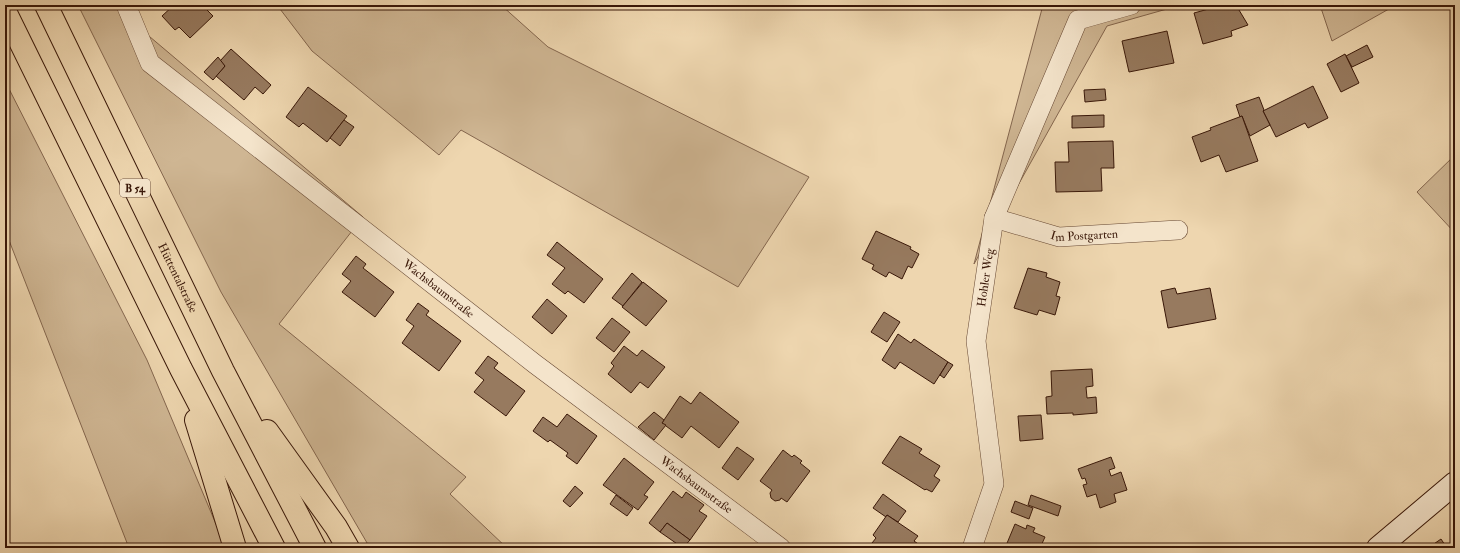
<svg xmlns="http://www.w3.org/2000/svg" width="1460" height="553" font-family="'IM FELL Double Pica',serif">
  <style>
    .green { fill: #cfb693; stroke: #84664e }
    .building { fill: #977a5f; stroke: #391708 }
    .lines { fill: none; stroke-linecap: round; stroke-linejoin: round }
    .street-casing { stroke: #664732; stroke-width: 20 }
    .secondary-casing { stroke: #391708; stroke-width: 24 }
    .highway-casing { stroke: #391708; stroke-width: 24 }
    .street { stroke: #f4e4cb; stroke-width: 19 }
    .secondary { stroke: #f4e4cb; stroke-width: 22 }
    .highway { stroke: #eed6af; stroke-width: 22 }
    .labels { text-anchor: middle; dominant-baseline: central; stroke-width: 4; stroke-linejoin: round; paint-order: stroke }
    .shield { fill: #f4e4cb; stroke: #715442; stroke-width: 1 }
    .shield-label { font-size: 11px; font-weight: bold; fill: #391708 }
    .street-label { font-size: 12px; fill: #391708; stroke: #f4e4cb }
  </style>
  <rect width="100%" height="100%" fill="#eed6af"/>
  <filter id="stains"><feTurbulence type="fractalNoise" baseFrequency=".005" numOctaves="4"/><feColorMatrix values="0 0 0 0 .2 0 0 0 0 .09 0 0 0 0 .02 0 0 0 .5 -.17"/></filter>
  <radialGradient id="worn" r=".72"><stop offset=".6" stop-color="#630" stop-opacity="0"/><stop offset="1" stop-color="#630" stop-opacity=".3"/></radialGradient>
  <!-- green -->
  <g class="green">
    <path d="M78 5H137L143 31 363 217 279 324 466 477 450 494 507 548H370L221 292Z"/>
    <path d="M277 5H501L548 47 809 177 738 287 461 130 439 155 312 51Z"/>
    <path d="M1043 5H1181L1107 26 974 264Z"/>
    <path d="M1320 5H1396L1332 41Z"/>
    <path d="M5 81 147 360 226 548H129L5 230Z"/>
    <path d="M1455 155V233L1417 192Z"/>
  </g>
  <!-- building -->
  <g class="building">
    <path d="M174 5H206L204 7 213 16 190 38 179 27 175 30 162 16Z"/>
    <path d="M1223 5 1224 8 1236 5 1248 25 1231 31 1232 36 1203 44 1194 13Z"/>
    <path d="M1167 31 1174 63 1129 72 1122 41Z"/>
    <path d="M1367 45 1373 57 1352 67 1346 56Z"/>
    <path d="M231 49 271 85 263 94 255 87 244 100 216 76 225 66 220 61Z"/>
    <path d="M1345 54 1359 83 1341 92 1327 64Z"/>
    <path d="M218 57 225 66 213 80 204 72Z"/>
    <path d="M1313 86 1328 118 1308 128 1305 123 1276 137 1263 111Z"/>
    <path d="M308 87 347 116 327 142 303 123 299 127 286 117Z"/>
    <path d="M1105 89 1106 100 1085 102 1084 90Z"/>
    <path d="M1259 97 1264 110 1263 111 1270 125 1250 136 1242 116 1240 117 1236 105Z"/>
    <path d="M1104 115V127L1072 128V116Z"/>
    <path d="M1242 116 1258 161 1226 172 1219 155 1201 162 1192 137 1211 130 1210 128Z"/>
    <path d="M344 120 354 127 340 146 330 138Z"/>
    <path d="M1113 141 1114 168H1101L1102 191 1056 192 1055 162H1069L1068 142Z"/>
    <path d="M876 231 911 247 910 249 919 254 912 268 908 266 902 279 889 272 886 277 872 269 874 265 862 259Z"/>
    <path d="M557 242 603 279 584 303 568 291 565 294 552 284 565 268 547 255Z"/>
    <path d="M356 256 366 264 363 268 394 292 375 317 342 292 351 281 342 274Z"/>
    <path d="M1028 268 1047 273 1046 277 1060 282 1056 296 1060 297 1055 315 1039 310 1037 315 1014 308Z"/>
    <path d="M632 273 642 282 623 306 612 298Z"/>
    <path d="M643 282 667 301 646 326 622 307Z"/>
    <path d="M1175 288 1177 294 1210 288 1216 319 1168 328 1161 291Z"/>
    <path d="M547 299 567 316 552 334 532 317Z"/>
    <path d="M418 303 429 311 426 315 461 341 439 371 402 343 414 326 406 320Z"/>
    <path d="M884 312 900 322 887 342 871 332Z"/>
    <path d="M612 318 630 332 614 352 596 338Z"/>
    <path d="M898 334 911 343 914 339 948 362 934 384 900 362 895 369 882 360Z"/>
    <path d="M624 346 637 356 642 350 665 367 648 388 640 382 631 393 608 374 614 366 611 363Z"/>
    <path d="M488 356 498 363 494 368 525 391 506 416 474 392 484 380 475 373Z"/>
    <path d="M948 362 953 365 944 378 940 375Z"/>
    <path d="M1092 369 1093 386 1086 387 1087 398 1096 397 1097 413 1073 415V413L1047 414 1046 397 1052 396 1051 371Z"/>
    <path d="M700 392 739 422 719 448 691 426 682 438 662 423 680 396 691 404Z"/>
    <path d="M654 412 664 420 662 423 666 425 654 440 638 427Z"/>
    <path d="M567 414 597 436 577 464 566 456 568 453 550 440 548 442 533 431 543 417 557 427Z"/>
    <path d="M1041 415 1043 439 1020 441 1018 416Z"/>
    <path d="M900 436 922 449 919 453 940 466 934 476 940 480 932 492 926 489 925 490 882 463Z"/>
    <path d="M737 447 754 459 738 480 722 468Z"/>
    <path d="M783 450 792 457 794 455 802 461 800 463 810 471 787 502 781 498 780 500 775 501 771 498 770 493 772 490 760 481Z"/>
    <path d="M1111 457 1115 468 1109 470 1111 476 1121 472 1127 490 1114 494 1116 502 1100 508 1096 494 1087 497 1083 485 1087 484 1085 478 1082 479 1078 469Z"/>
    <path d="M624 458 654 482 644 495 648 497 638 510 603 485Z"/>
    <path d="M575 486 583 493 570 507 563 501Z"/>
    <path d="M673 491 682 498 686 492 704 505 699 511 707 516 690 540 667 523 660 532 649 523Z"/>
    <path d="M883 494 906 511 898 522 887 515 886 517 873 508Z"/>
    <path d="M616 495 633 508 627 516 610 504Z"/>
    <path d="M1031 495 1061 506 1058 516 1028 505Z"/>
    <path d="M1015 501 1033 508 1029 519 1011 512Z"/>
    <path d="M887 515 918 536 914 541 924 548H868L876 538 873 535Z"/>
    <path d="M667 523 690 540 683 548 660 532Z"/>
    <path d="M1015 524 1026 529 1027 525 1035 528 1033 532 1045 537 1040 548H1005Z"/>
    <path d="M1441 539 1447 548H1428Z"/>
  </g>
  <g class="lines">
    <defs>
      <g id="street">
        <path id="s1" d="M126 5 150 63 535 364 781 548"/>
        <path id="s2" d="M994 218 1059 237 1178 230"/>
        <path id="s3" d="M972 548 994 484 976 341 994 218 1078 20 1131 5"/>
      </g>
      <path id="secondary" d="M1378 548 1455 483"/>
      <g id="highway">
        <path id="s4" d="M46 5 223 371 315 548"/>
        <path d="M5 11 181 369 274 548"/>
        <path d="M196 420 235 548"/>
        <path d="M267 431 336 527 348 548"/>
      </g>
    </defs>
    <!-- street casing -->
    <use href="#street" class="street-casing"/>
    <!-- secondary casing -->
    <use href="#secondary" class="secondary-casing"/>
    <!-- highway casing -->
    <use href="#highway" class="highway-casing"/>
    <!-- street -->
    <use href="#street" class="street"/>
    <!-- secondary -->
    <use href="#secondary" class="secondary"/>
    <!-- highway -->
    <use href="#highway" class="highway"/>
  </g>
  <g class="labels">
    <!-- shield labels -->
    <rect class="shield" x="120" y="179" width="30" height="18" rx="3"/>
    <g class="shield-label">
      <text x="135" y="188">B 54</text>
    </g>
    <!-- street labels -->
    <g class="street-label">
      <text stroke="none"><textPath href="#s2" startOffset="93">Im Postgarten</textPath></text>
      <text stroke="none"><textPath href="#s4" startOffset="303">Hüttentalstraße</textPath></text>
      <text stroke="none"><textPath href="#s3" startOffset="276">Hohler Weg</textPath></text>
      <text stroke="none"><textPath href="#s1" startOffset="429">Wachsbaumstraße</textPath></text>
      <text stroke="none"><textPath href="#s1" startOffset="753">Wachsbaumstraße</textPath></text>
    </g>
  </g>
  <!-- margin -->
  <rect width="1460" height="553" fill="none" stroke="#eed6af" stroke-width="20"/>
  <rect x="6" y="6" width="1448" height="541" fill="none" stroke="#391708" stroke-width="2"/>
  <rect x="10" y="10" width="1440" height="533" fill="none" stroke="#391708"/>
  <rect width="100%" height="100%" filter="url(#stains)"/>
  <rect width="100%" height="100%" fill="url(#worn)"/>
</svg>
